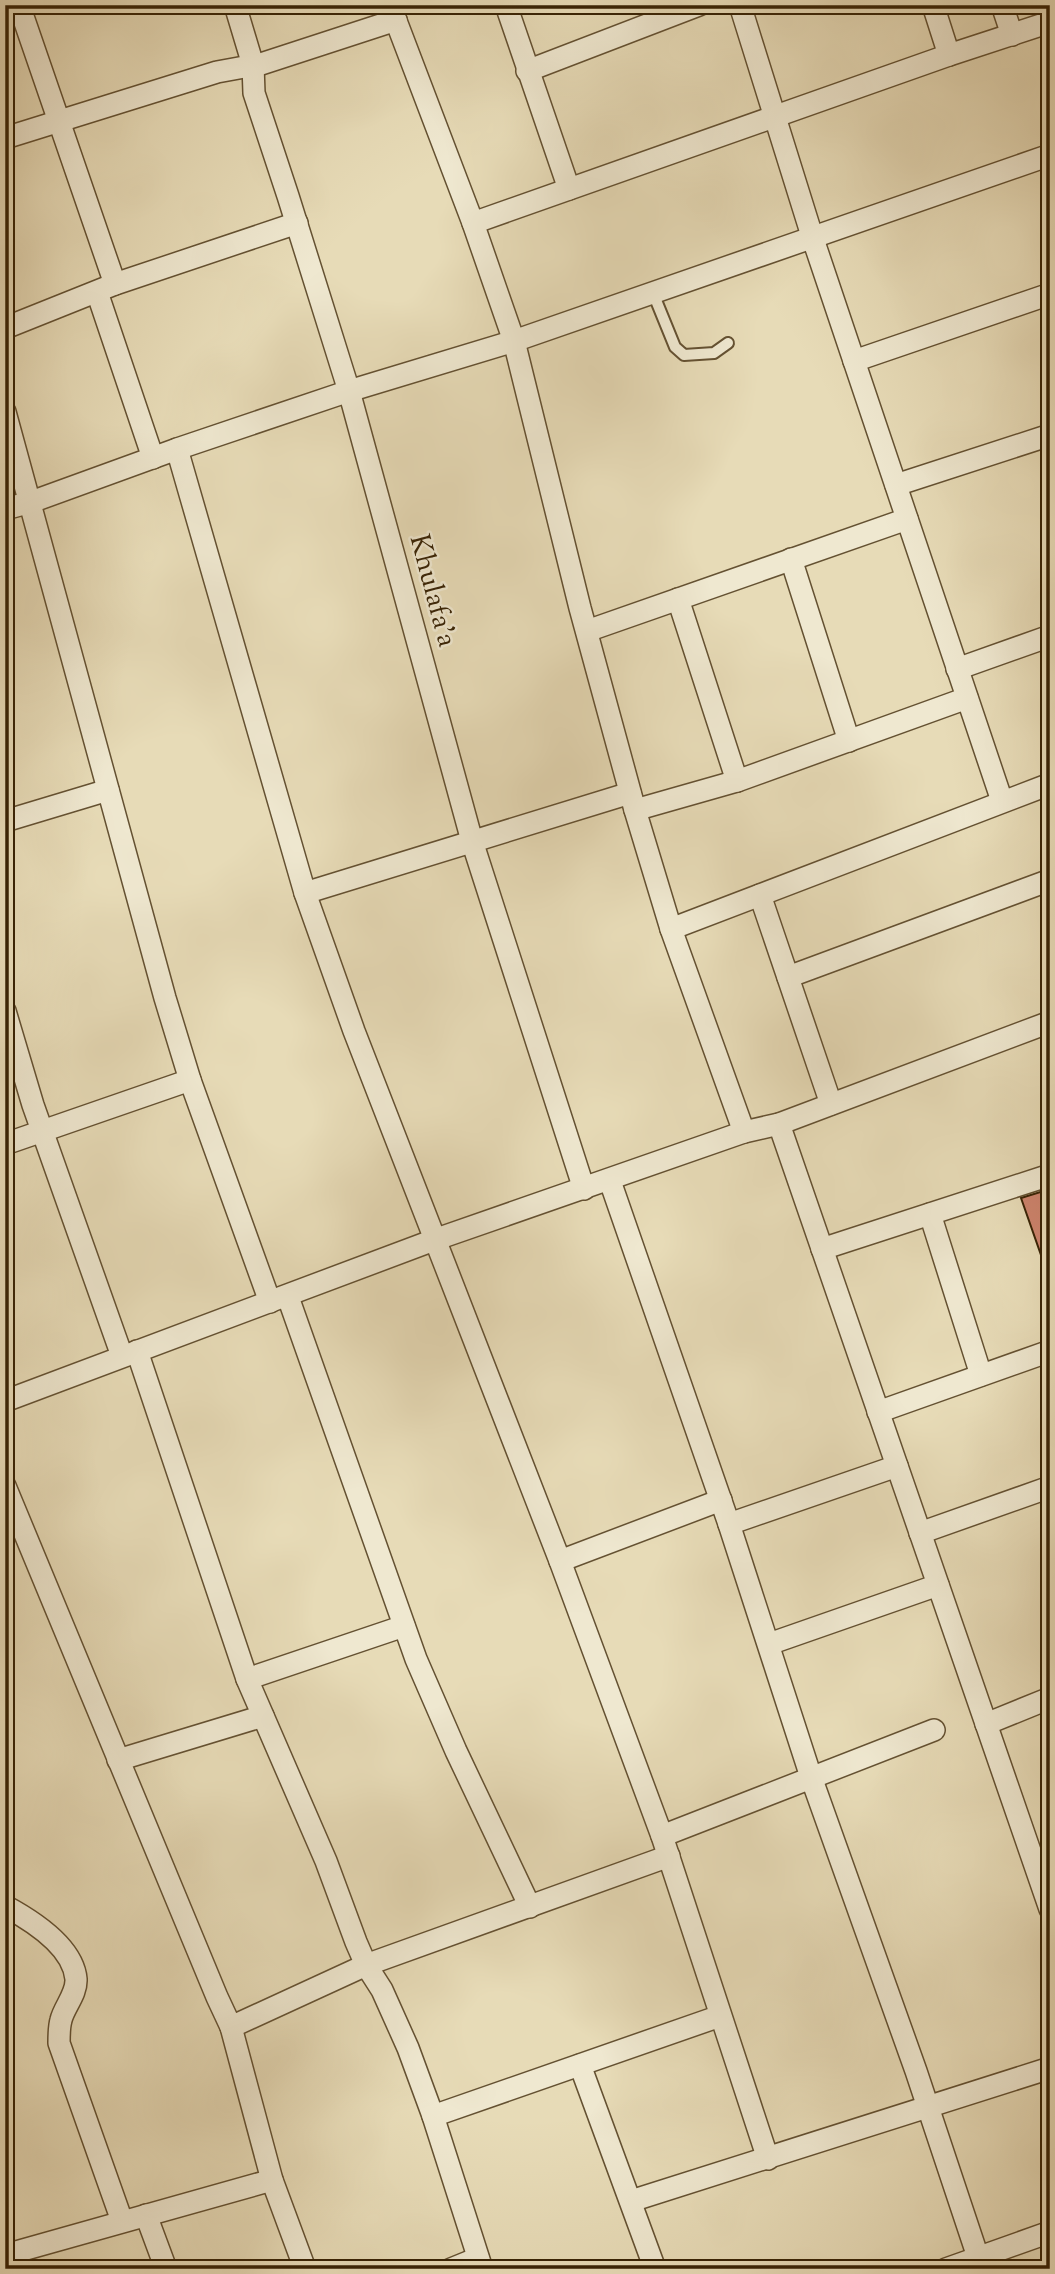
<svg xmlns="http://www.w3.org/2000/svg" width="1055" height="2274" font-family="'Sorts Mill Goudy',serif">
  <style>
    .building { fill: #ce846e; stroke: #382305; stroke-width: 2 }
    .lines { fill: none; stroke-linecap: round; stroke-linejoin: round }
    .service-casing { stroke: #645132; stroke-width: 14 }
    .minor-casing { stroke: #645132; stroke-width: 24 }
    .service { stroke: #efe8d0; stroke-width: 10 }
    .minor { stroke: #efe8d0; stroke-width: 21 }
    .labels { text-anchor: middle; dominant-baseline: central; stroke-width: 5; stroke-linejoin: round; paint-order: stroke }
    .street-label { font-size: 28px; fill: #382305; stroke: #efe8d0 }
  </style>
  <rect width="100%" height="100%" fill="#e7dbb7"/>
  <filter id="stains"><feTurbulence type="fractalNoise" baseFrequency=".00286" numOctaves="4"/><feColorMatrix values="0 0 0 0 .2 0 0 0 0 .09 0 0 0 0 .02 0 0 0 .5 -.17"/></filter>
  <radialGradient id="worn" r=".72"><stop offset=".6" stop-color="#630" stop-opacity="0"/><stop offset="1" stop-color="#630" stop-opacity=".3"/></radialGradient>
  <!-- building -->
  <path class="building" d="M1050 1189V1275H1048L1021 1198Z"/>
  <g class="lines">
    <defs>
      <path id="service" d="M653 293 675 347 684 355 714 353 728 343"/>
      <g id="minor">
        <path d="M19 5 115 284"/>
        <path d="M235 5 253 65 254 93 288 196 349 391 472 841 584 1189"/>
        <path d="M390 5 473 223 514 341 580 608 635 810 671 929 744 1132"/>
        <path d="M506 5 569 189"/>
        <path d="M740 5 813 239 1002 801"/>
        <path d="M933 5 949 55"/>
        <path d="M1002 5 1012 35"/>
        <path d="M527 71 699 5"/>
        <path d="M5 138 217 72 261 64 396 20"/>
        <path d="M473 223 949 55 1050 22"/>
        <path d="M97 292 153 458"/>
        <path d="M5 328 115 284 297 223"/>
        <path d="M854 361 1050 294"/>
        <path d="M5 412 165 998 190 1080 270 1302"/>
        <path d="M177 449 305 893 354 1031 560 1561 662 1836 768 2159"/>
        <path d="M896 485 1050 435"/>
        <path d="M5 509 31 502 177 449 349 391 514 341 1050 155"/>
        <path d="M791 559 849 741"/>
        <path d="M678 599 737 781"/>
        <path d="M587 631 907 519"/>
        <path d="M957 669 1050 636"/>
        <path d="M635 810 737 781 967 698"/>
        <path d="M5 821 108 790"/>
        <path d="M305 893 630 793"/>
        <path d="M760 895 831 1104"/>
        <path d="M671 929 1050 784"/>
        <path d="M788 977 1050 880"/>
        <path d="M5 1011 33 1105 122 1356"/>
        <path d="M779 1124 1050 1909"/>
        <path d="M5 1144 190 1080"/>
        <path d="M610 1181 729 1524 811 1777 916 2071 982 2269"/>
        <path d="M930 1214 981 1375"/>
        <path d="M822 1249 1050 1175"/>
        <path d="M288 1297 416 1659 456 1751 530 1907"/>
        <path d="M137 1351 247 1679 326 1861 356 1942 366 1965 382 1990 408 2048 433 2116 482 2269"/>
        <path d="M5 1401 434 1240 744 1132 779 1124 1050 1022"/>
        <path d="M878 1412 1050 1351"/>
        <path d="M5 1486 217 1997 231 2027 366 1965 669 1856"/>
        <path d="M729 1524 897 1466"/>
        <path d="M920 1533 1050 1487"/>
        <path d="M560 1561 721 1500"/>
        <path d="M769 1644 938 1585"/>
        <path d="M247 1679 404 1626"/>
        <path d="M986 1724 1050 1698"/>
        <path d="M118 1760 263 1716"/>
        <path d="M662 1836 934 1730"/>
        <path d="M5 1906C31 1920 73 1946 76 1979 77 1994 64 2007 61 2020 59 2027 59 2035 59 2043L122 2221"/>
        <path d="M231 2027 272 2180 305 2269"/>
        <path d="M580 2065 655 2269"/>
        <path d="M433 2116 720 2016"/>
        <path d="M631 2201 1050 2068"/>
        <path d="M146 2215 166 2269"/>
        <path d="M5 2255 272 2180"/>
        <path d="M451 2269 478 2258"/>
        <path d="M946 2269 1050 2232"/>
      </g>
    </defs>
    <!-- service casing -->
    <use href="#service" class="service-casing"/>
    <!-- minor casing -->
    <use href="#minor" class="minor-casing"/>
    <!-- service -->
    <use href="#service" class="service"/>
    <!-- minor -->
    <use href="#minor" class="minor"/>
  </g>
  <g class="labels">
    <!-- street labels -->
    <g class="street-label">
      <text transform="translate(432 591) rotate(75)">Khulafa'a</text>
    </g>
  </g>
  <!-- margin -->
  <rect width="1055" height="2274" fill="none" stroke="#e7dbb7" stroke-width="28"/>
  <rect x="7" y="7" width="1041" height="2260" fill="none" stroke="#382305" stroke-width="3.5"/>
  <rect x="14" y="14" width="1027" height="2246" fill="none" stroke="#382305" stroke-width="2"/>
  <rect width="100%" height="100%" filter="url(#stains)"/>
  <rect width="100%" height="100%" fill="url(#worn)"/>
</svg>
